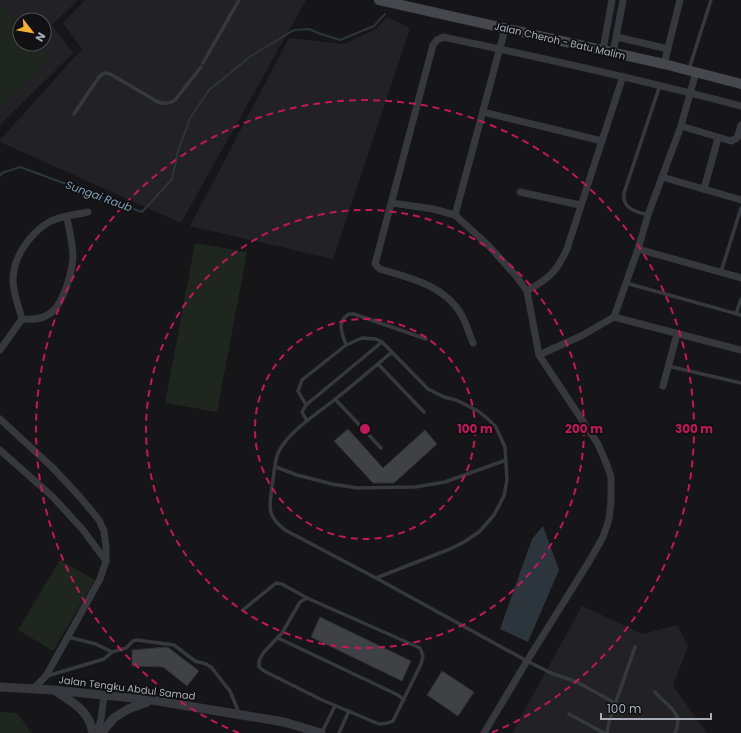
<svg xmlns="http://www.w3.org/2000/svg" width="741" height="733" font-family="Poppins,sans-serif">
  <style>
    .built { fill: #222225; fill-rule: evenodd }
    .green { fill: #1e261f }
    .water { fill: #2c353c }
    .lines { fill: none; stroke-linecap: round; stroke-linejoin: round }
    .stream { stroke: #2c353c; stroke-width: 2 }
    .building { fill: #404145; stroke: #303034 }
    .service { stroke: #37383d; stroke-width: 3.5 }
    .minor { stroke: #37383d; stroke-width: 7 }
    .tertiary { stroke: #37383d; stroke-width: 9 }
    .secondary { stroke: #45474d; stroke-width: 10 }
    .ring { fill: none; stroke: #c2185b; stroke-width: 2; stroke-dasharray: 7 5 }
    .labels { text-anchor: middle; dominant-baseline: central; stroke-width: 4; stroke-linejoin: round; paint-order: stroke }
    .street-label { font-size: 10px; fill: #a8adb8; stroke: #111113 }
    .water-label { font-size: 11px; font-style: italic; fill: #7f9bb3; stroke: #111113 }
    .centre { fill: #c2185b; stroke: #111113; stroke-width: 2 }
    .ring-label { font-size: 12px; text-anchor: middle; font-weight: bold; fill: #c2185b; stroke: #111113; stroke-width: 4; stroke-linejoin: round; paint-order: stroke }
  </style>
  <rect width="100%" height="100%" fill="#161618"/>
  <!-- built -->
  <g class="built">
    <path d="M0 0H78L52 25 73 53 0 125ZM20 20H44V44H20Z"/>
    <path d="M85 0H306L181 223 0 142V140L82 49 63 23Z"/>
    <path d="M387 17 410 28 333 259 190 226 289 38 344 44 376 29Z"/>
    <path d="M582 606 643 634 677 625 688 646 673 686 707 733H512Z"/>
  </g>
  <!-- green -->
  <g class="green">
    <path d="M0 6 20 28V44H34L49 62 0 105Z"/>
    <path d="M195 243 247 252 217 412 165 403Z"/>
    <path d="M60 560 95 580 53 651 18 630Z"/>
    <path d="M0 712 17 713 32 733H0Z"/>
  </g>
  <!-- water -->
  <path class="water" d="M543 526 559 570 528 642 500 629 532 539Z"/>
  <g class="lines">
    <!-- stream -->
    <path class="stream" d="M0 176 2 173 20 167 142 212 172 179 178 151 190 118 209 90 251 56 294 30 309 29 318 33 340 40 374 26 385 14"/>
  </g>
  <!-- building -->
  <g class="building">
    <path d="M348 429 383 468 425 430 437 444 394 483H373L334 441Z"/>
    <path d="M320 617 411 661 402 681 311 637Z"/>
    <path d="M166 647 169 648 199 671 187 686 163 667 132 666V650Z"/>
    <path d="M442 671 474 692 458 716 427 695Z"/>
  </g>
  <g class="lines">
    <!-- service -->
    <g class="service">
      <path d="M203 63 239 0"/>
      <path d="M689 69 711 0"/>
      <path d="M74 114 99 77C104 72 106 72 112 75L158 102C165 104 169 104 175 100L201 67"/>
      <path d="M648 215C635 211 622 209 624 193L660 85"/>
      <path d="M721 272 741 208"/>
      <path d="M626 283 741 315"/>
      <path d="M736 314 741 299"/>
      <path d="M346 345C342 333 336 322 349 314H354L426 339"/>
      <path d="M392 352C373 368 353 385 333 401 315 415 288 432 278 453 274 463 274 476 272 487 269 508 267 516 285 530L376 578 527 661 551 673 577 682 615 703"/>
      <path d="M378 364 424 412"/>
      <path d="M668 366 741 383"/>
      <path d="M335 399 381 448"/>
      <path d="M306 405 298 391 302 380 346 345 362 338 376 339 382 342 428 389 444 397 456 400 478 411 488 419 496 427 505 447 507 480 504 496 494 515 479 532 464 542 450 549 376 578"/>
      <path d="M307 421 302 412 306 405 382 342"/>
      <path d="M276 467 297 475 332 484 357 488 415 487 445 482 506 460"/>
      <path d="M307 598 420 648 423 656 421 664 393 721 388 723 379 724 322 700 264 671 259 667V661L263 653 282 633 300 602Z"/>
      <path d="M243 610 276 583 282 584 307 598"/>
      <path d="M68 637 96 644 112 652"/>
      <path d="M278 638 398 695 404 700"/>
      <path d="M47 676 104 659 112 652 126 648 133 641 137 640 174 645 195 661 206 664 211 667 230 691 239 713"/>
      <path d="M655 692C666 706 685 712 675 733"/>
      <path d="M569 714 604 733"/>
      <path d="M322 732 335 706"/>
      <path d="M339 733 349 711"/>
      <path d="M607 733 609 722 635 647"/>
    </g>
    <!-- minor -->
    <g class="minor">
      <path d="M617 37 668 49"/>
      <path d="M603 50 612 0"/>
      <path d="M613 53 623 0"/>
      <path d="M664 64 680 0"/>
      <path d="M483 112 602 141"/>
      <path d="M681 126 731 141 737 138 741 125"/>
      <path d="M662 177 741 200"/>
      <path d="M704 189 718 138"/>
      <path d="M520 192 580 205"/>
      <path d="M392 203 433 209 455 215 489 246 516 276 527 291 539 355 598 444 607 465 611 477V501L609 519 603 537 590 560 527 661 484 733"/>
      <path d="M455 215 505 29"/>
      <path d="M638 249 741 278"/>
      <path d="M527 291C549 278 556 273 567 249L623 76"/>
      <path d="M614 317 741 350"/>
      <path d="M22 319C19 307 13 294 13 280 13 258 29 234 49 222 60 216 75 215 88 212"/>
      <path d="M22 319C32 320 44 319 52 312 64 301 72 273 73 257 73 244 69 230 67 217"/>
      <path d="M473 343C469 333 466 323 461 314 444 285 409 278 380 269L375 264 433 45 437 40 443 37C543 58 642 80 741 106"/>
      <path d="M0 350 22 319"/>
      <path d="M539 355 581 336 614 317 638 249 648 215 681 126 696 72"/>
      <path d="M663 386 677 334"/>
      <path d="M0 419 52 467 80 497 99 520 104 531 106 547V561L100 579 46 676 33 689"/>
      <path d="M0 450 53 497 83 530 106 561"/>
      <path d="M97 733 101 719 104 696"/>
    </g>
    <!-- tertiary -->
    <g class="tertiary">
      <path d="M0 687 54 690 152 700 284 722 321 733"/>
      <path d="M56 691C73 703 89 710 93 733"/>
      <path d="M101 733 114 718 128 709 147 702"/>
    </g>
    <!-- secondary -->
    <path class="secondary" d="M379 0 664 64 741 84"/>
  </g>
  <!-- distance rings -->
  <g class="ring">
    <circle cx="365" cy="429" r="110"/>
    <circle cx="365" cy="429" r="219"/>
    <path d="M239 733A329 329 0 1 1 491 733"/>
  </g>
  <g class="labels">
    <!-- street labels -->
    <g class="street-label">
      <text transform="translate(560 41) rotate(13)">Jalan Cheroh - Batu Malim</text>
      <text transform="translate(127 688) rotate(7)">Jalan Tengku Abdul Samad</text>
    </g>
    <!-- water labels -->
    <g class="water-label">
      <text transform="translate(99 196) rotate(20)">Sungai Raub</text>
    </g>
  </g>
  <circle cx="365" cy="429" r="6" class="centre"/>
  <g class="ring-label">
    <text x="475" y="433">100 m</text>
    <text x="584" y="433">200 m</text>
    <text x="694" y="433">300 m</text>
  </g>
  <!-- north arrow -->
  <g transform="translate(32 32) rotate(121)"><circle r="19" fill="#111113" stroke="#4d4f55"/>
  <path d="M0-3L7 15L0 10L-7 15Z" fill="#f2b134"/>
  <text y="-6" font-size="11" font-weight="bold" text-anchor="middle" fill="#a8adb8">N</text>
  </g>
  <!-- scale -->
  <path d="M601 713v6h110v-6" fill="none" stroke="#a8adb8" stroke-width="2"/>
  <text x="607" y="713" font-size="12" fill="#a8adb8" stroke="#111113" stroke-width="3" paint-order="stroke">100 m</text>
</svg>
